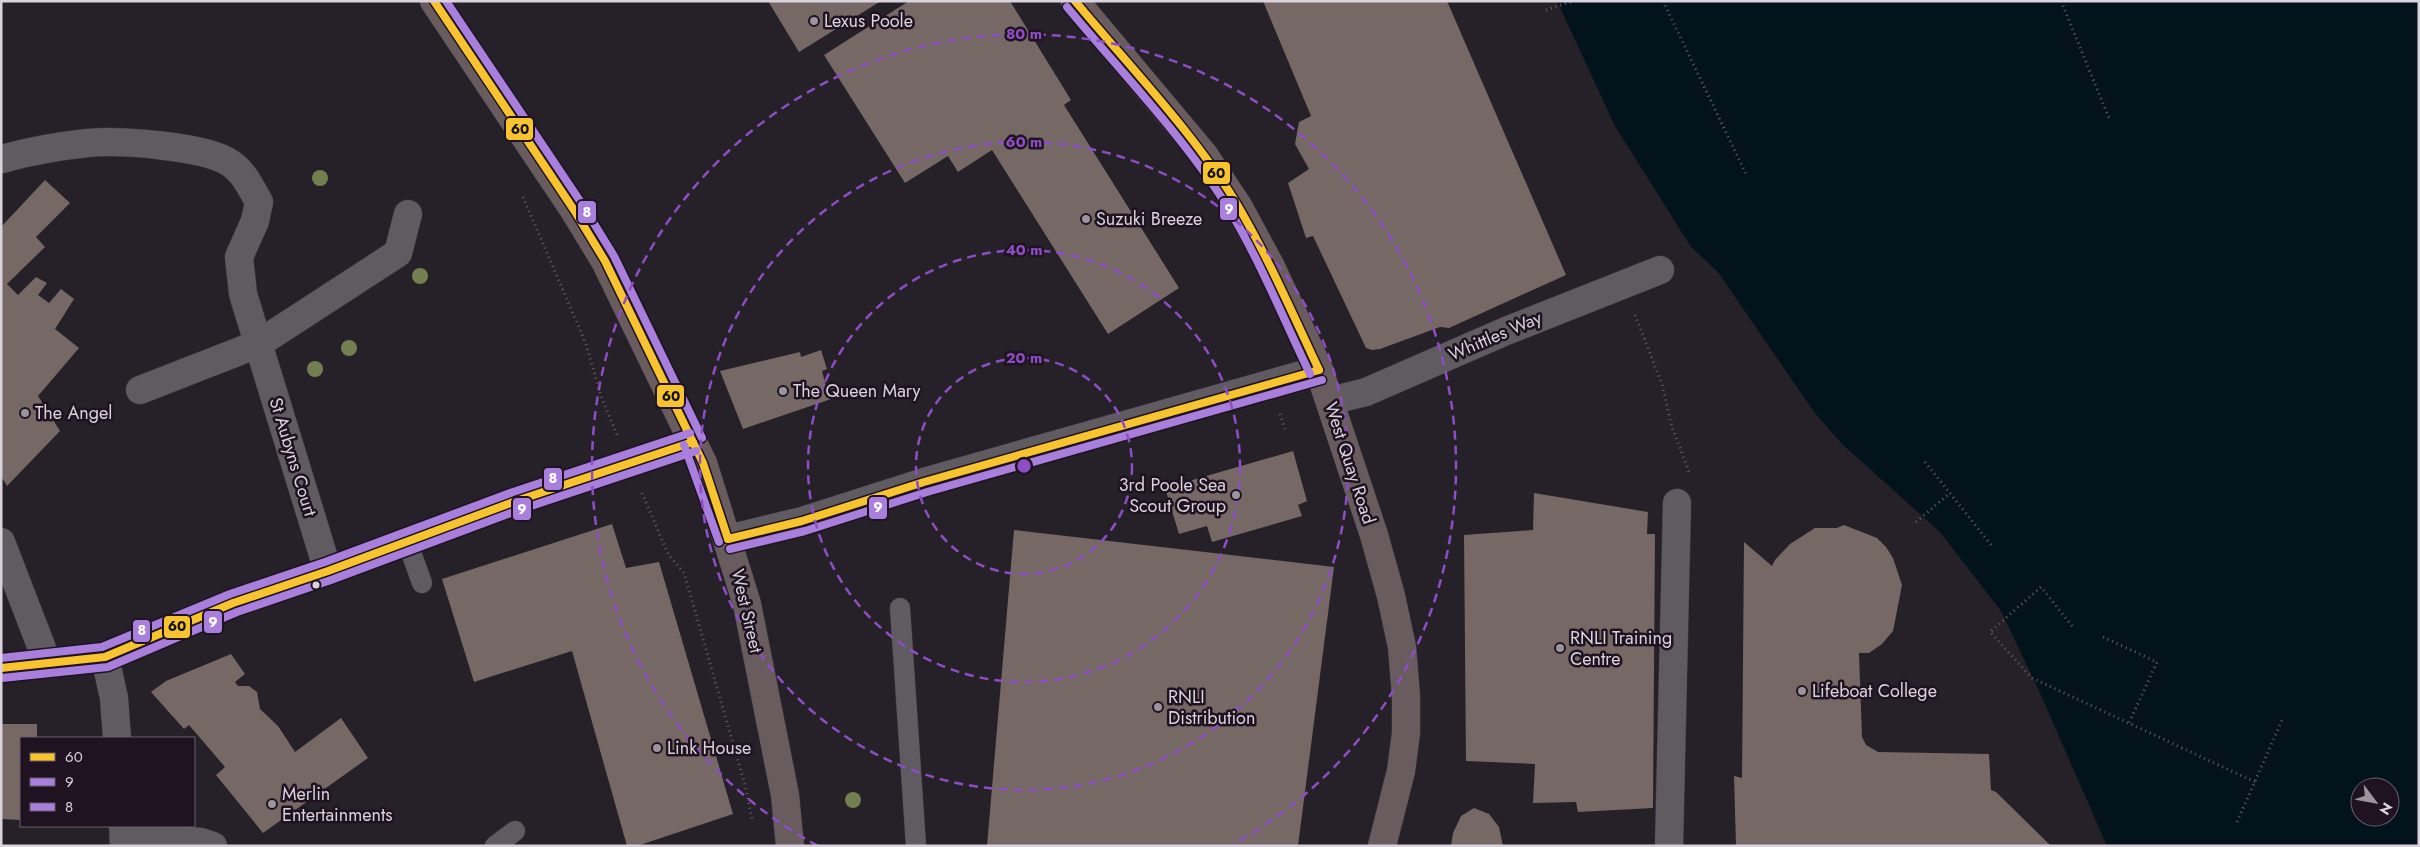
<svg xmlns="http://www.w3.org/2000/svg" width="2420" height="847" font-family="Jost,sans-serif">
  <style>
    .water { fill: #03131c; fill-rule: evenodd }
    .building { fill: #766864 }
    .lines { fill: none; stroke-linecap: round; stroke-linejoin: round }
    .lane-casing { stroke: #403a41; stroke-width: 21 }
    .street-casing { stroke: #403a41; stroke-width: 29 }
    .secondary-casing { stroke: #403a41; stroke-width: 29 }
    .highway-casing { stroke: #403a41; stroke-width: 29 }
    .path { stroke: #625e64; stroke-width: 3; stroke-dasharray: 1 4; stroke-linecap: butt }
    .lane { stroke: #5f5b60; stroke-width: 20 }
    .street { stroke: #5f5b60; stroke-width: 28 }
    .secondary { stroke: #5f5b60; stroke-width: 28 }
    .highway { stroke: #695c5f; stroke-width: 28 }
    .bus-1-casing { stroke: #1f1321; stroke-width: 11 }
    .bus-2-casing { stroke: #1f1321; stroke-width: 11 }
    .bus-3-casing { stroke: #1f1321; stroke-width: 11 }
    .bus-1 { stroke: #f7c32f; stroke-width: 8 }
    .bus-2 { stroke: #a97fde; stroke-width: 8 }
    .bus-3 { stroke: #a97fde; stroke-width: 8 }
    .tree { fill: #737f51 }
    .ring { fill: none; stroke: #8e4dc5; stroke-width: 2.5; stroke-dasharray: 9 6 }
    .poi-dot { fill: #9b949d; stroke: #1f1321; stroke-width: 2 }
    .bus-dot { fill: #dad2dc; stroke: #1f1321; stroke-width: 2 }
    .labels { text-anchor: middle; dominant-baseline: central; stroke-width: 5; stroke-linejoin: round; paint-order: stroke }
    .poi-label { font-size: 18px; fill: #dad2dc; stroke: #1f1321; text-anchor: start }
    .street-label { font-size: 18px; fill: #dad2dc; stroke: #1f1321 }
    .centre { fill: #8e4dc5; stroke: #1f1321; stroke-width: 2.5 }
    .ring-label { font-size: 15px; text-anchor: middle; font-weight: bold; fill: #8e4dc5; stroke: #1f1321; stroke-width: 5; stroke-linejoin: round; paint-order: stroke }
    .line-badge { stroke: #1f1321; stroke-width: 2 }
    .badge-label { font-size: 14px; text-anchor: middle; font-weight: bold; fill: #fff }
    .pale-badge-label { font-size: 14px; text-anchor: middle; font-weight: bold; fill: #111 }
  </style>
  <rect width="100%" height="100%" fill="#262028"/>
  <!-- water -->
  <path class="water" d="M1557 1H2419V846H2107L2040 693 2001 611 1940 532 1842 444 1814 412 1718 272 1691 247 1615 126ZM2360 787H2390V817H2360Z"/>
  <!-- building -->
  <g class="building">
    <path d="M768 1H881L799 52Z"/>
    <path d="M909 1H1010L1071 100 1064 105 1179 288 1108 334 992 150 958 172 948 156 905 183 824 55Z"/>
    <path d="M1263 1H1447L1566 275 1449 328 1440 327 1380 349 1372 350 1366 348 1313 236 1306 238 1288 183 1309 169 1295 144 1299 122 1311 116Z"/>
    <path d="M45 180 70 203 36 237 45 247 7 284 18 295 36 277 47 283 38 295 49 303 61 289 74 299 55 329 79 348 38 396 60 431 7 486 1 476V227Z"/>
    <path d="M821 350 827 369 822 371 826 386 836 383 840 396 743 429 720 371 800 352 801 357Z"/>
    <path d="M1293 451 1307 501 1298 505 1302 516 1212 542 1207 526 1179 534 1165 488Z"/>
    <path d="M1534 493 1648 512 1647 534H1655L1653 808 1578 812 1576 802 1533 803 1535 764 1466 761 1464 535 1533 530Z"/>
    <path d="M612 524 626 568 659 562 733 814 637 846H627L572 651 474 682 442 579Z"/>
    <path d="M1844 525 1877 538 1886 547 1893 558 1902 585 1893 631 1882 644 1869 653H1859L1862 737 1866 745 1878 752 1989 754 1991 790 1996 792 2051 846H1736L1734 776 1742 778 1744 542 1772 566 1775 560 1790 544 1815 528H1837Z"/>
    <path d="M1014 530 1334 567 1298 846H987Z"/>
    <path d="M231 654 245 674 235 682 238 686H249L257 692 260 709 278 726 295 752 341 718 368 758 263 833 216 775 225 767 189 725 184 729 151 692 166 681Z"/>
    <path d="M1 724H37V738H21V820L1 819Z"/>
    <path d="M1474 808 1489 814 1499 827 1503 846H1451L1453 833 1461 816Z"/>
  </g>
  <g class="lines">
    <defs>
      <g id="lane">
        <path d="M407 541 422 583"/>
        <path d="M900 608 916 846"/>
        <path d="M495 846 515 831"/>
      </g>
      <g id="street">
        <path d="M2 159C30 151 59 146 88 143 119 140 205 146 230 163 244 172 251 188 259 202L255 221 239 257 243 294 328 571"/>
        <path d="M140 390 258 344 398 253 408 214"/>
        <path d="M1330 401 1366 392 1506 331 1660 270"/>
        <path d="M1 542 48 664"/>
        <path d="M124 836 201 842 213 846"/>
        <path d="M1669 846 1677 503"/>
      </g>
      <g id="secondary">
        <path d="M728 539 802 521 924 482 1319 370"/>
        <path d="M105 657 114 698 117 738"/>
        <path d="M1 668 105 657 233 603 328 571 516 501 693 442"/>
        <path d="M123 826 124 846"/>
      </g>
      <g id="highway">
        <path d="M434 1 574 210 605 261 703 463 747 604 785 795 790 846"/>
        <path d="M1075 1 1204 155 1238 206 1271 267 1319 370 1374 535 1391 596 1402 647 1406 696V733L1401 771 1382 846"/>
      </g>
    </defs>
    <!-- lane casing -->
    <use href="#lane" class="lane-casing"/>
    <!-- street casing -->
    <use href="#street" class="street-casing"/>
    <!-- secondary casing -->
    <use href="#secondary" class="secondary-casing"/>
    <!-- highway casing -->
    <use href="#highway" class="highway-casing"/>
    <!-- path -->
    <g class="path">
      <path d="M1663 1 1747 176"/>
      <path d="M2061 1 2109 118"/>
      <path d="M1546 10 1574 1"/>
      <path d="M523 197 586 344 601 396 617 435"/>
      <path d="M1635 315 1662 384 1672 427 1689 472"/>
      <path d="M1280 414 1285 429"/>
      <path d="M1925 462 1992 546"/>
      <path d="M642 493 668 554 684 573 745 785 752 819"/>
      <path d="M1916 522 1950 493"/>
      <path d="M2072 626 2041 587 1990 632 2032 678 2255 782"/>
      <path d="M2103 637 2157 662 2129 723"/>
      <path d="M2237 822 2283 718"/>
    </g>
    <!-- lane -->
    <use href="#lane" class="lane"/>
    <!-- street -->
    <use href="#street" class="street"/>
    <!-- secondary -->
    <use href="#secondary" class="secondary"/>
    <!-- highway -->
    <use href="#highway" class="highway"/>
    <defs>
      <g id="bus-1">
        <path d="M434 1 574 210 605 261 703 463 728 539"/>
        <path d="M1075 1C1129 66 1195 134 1238 206 1269 259 1293 315 1319 370"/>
        <path d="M728 539 802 521 924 482 1319 370"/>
        <path d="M1 668 105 657 233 603 328 571 516 501 693 442"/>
      </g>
      <g id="bus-2">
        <path d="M1067 7C1121 72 1187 140 1230 211 1261 263 1284 320 1310 374"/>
        <path d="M684 445 719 542"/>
        <path d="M730 549 805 531 927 492 1322 380"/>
        <path d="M2 678 108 667 237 612 331 580 519 510 696 451"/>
      </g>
      <g id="bus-3">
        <path d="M446 1 582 204 614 256 702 438"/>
        <path d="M1 658 102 647 230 594 325 562 513 492 690 433"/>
      </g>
    </defs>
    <!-- bus-1 casing -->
    <use href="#bus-1" class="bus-1-casing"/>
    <!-- bus-2 casing -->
    <use href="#bus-2" class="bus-2-casing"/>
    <!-- bus-3 casing -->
    <use href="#bus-3" class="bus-3-casing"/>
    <!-- bus-1 -->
    <use href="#bus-1" class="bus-1"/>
    <!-- bus-2 -->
    <use href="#bus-2" class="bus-2"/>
    <!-- bus-3 -->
    <use href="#bus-3" class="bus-3"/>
  </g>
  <!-- trees -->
  <g class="tree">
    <circle cx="320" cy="178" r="8"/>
    <circle cx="420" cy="276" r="8"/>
    <circle cx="349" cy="348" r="8"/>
    <circle cx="315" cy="369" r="8"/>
    <circle cx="853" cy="800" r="8"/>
  </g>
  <!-- distance rings -->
  <g class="ring">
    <circle cx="1024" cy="466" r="108"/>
    <circle cx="1024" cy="466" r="216"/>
    <circle cx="1024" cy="466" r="324"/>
    <path d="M818 846A432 432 0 1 1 1230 846"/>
  </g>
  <!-- markers -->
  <g class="poi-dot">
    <circle cx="814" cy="21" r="5"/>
    <circle cx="1086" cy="219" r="5"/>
    <circle cx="783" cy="391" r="5"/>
    <circle cx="25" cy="413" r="5"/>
    <circle cx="1236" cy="495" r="5"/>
    <circle cx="1560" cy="648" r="5"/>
    <circle cx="1802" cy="691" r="5"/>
    <circle cx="1158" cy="707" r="5"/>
    <circle cx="657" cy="748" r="5"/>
    <circle cx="272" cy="804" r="5"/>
  </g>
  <circle class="bus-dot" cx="316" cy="585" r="4.5"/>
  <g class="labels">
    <!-- poi labels -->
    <g class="poi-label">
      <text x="824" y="21">Lexus Poole</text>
      <text x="1096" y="219">Suzuki Breeze</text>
      <text x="793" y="391">The Queen Mary</text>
      <text x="35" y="413">The Angel</text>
      <text x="1226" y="485" text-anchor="end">3rd Poole Sea<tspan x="1226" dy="21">Scout Group</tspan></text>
      <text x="1570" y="638">RNLI Training<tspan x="1570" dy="21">Centre</tspan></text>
      <text x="1812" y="691">Lifeboat College</text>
      <text x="1168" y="697">RNLI<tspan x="1168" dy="21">Distribution</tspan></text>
      <text x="667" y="748">Link House</text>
      <text x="282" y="794">Merlin<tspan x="282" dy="21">Entertainments</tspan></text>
    </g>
    <!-- street labels -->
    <g class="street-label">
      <text transform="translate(1495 336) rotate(-23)">Whittles Way</text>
      <text transform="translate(293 457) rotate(73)">St Aubyns Court</text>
      <text transform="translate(1350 463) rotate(72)">West Quay Road</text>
      <text transform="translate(747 611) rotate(77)">West Street</text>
    </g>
  </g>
  <circle cx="1024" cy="466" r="8" class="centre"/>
  <g class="ring-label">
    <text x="1024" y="39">80 m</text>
    <text x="1024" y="147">60 m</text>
    <text x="1024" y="255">40 m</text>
    <text x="1024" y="363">20 m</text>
  </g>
  <g class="line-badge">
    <rect x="505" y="117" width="29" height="24" rx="5" fill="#f7c32f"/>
    <rect x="1202" y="161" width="29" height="24" rx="5" fill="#f7c32f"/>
    <rect x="1219" y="197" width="19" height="24" rx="5" fill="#a97fde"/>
    <rect x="577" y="200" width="20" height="24" rx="5" fill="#a97fde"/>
    <rect x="656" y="384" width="29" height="24" rx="5" fill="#f7c32f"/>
    <rect x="543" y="467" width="20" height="24" rx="5" fill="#a97fde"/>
    <rect x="868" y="496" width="20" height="24" rx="5" fill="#a97fde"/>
    <rect x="512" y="497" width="20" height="24" rx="5" fill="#a97fde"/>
    <rect x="203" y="610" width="20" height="24" rx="5" fill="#a97fde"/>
    <rect x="163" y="615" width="28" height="24" rx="5" fill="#f7c32f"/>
    <rect x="132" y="619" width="19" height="24" rx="5" fill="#a97fde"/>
  </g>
  <g class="badge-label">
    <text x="1229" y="214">9</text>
    <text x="587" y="217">8</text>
    <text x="553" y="483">8</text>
    <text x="878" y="512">9</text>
    <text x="522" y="514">9</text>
    <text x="213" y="627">9</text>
    <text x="142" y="635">8</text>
  </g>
  <g class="pale-badge-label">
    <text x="520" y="134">60</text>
    <text x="1216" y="178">60</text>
    <text x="671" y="401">60</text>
    <text x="177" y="631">60</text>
  </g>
  <!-- border -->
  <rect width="2420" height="847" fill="none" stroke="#dad2dc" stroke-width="5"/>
  <!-- legend -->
  <rect x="20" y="737" width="175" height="90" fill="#1f1321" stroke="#6a5f6c"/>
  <rect x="30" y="753" width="25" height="8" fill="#f7c32f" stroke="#6a5f6c"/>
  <text x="65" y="762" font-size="15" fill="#dad2dc">60</text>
  <rect x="30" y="778" width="25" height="8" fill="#a97fde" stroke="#6a5f6c"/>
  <text x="65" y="787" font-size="15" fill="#dad2dc">9</text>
  <rect x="30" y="803" width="25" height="8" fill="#a97fde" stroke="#6a5f6c"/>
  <text x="65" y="812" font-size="15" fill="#dad2dc">8</text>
  <!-- north arrow -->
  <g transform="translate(2375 802) rotate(122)"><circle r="24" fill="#1f1321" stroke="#6a5f6c"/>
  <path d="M0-4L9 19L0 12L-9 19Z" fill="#9b949d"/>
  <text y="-8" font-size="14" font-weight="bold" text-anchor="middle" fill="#dad2dc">N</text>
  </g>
</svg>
